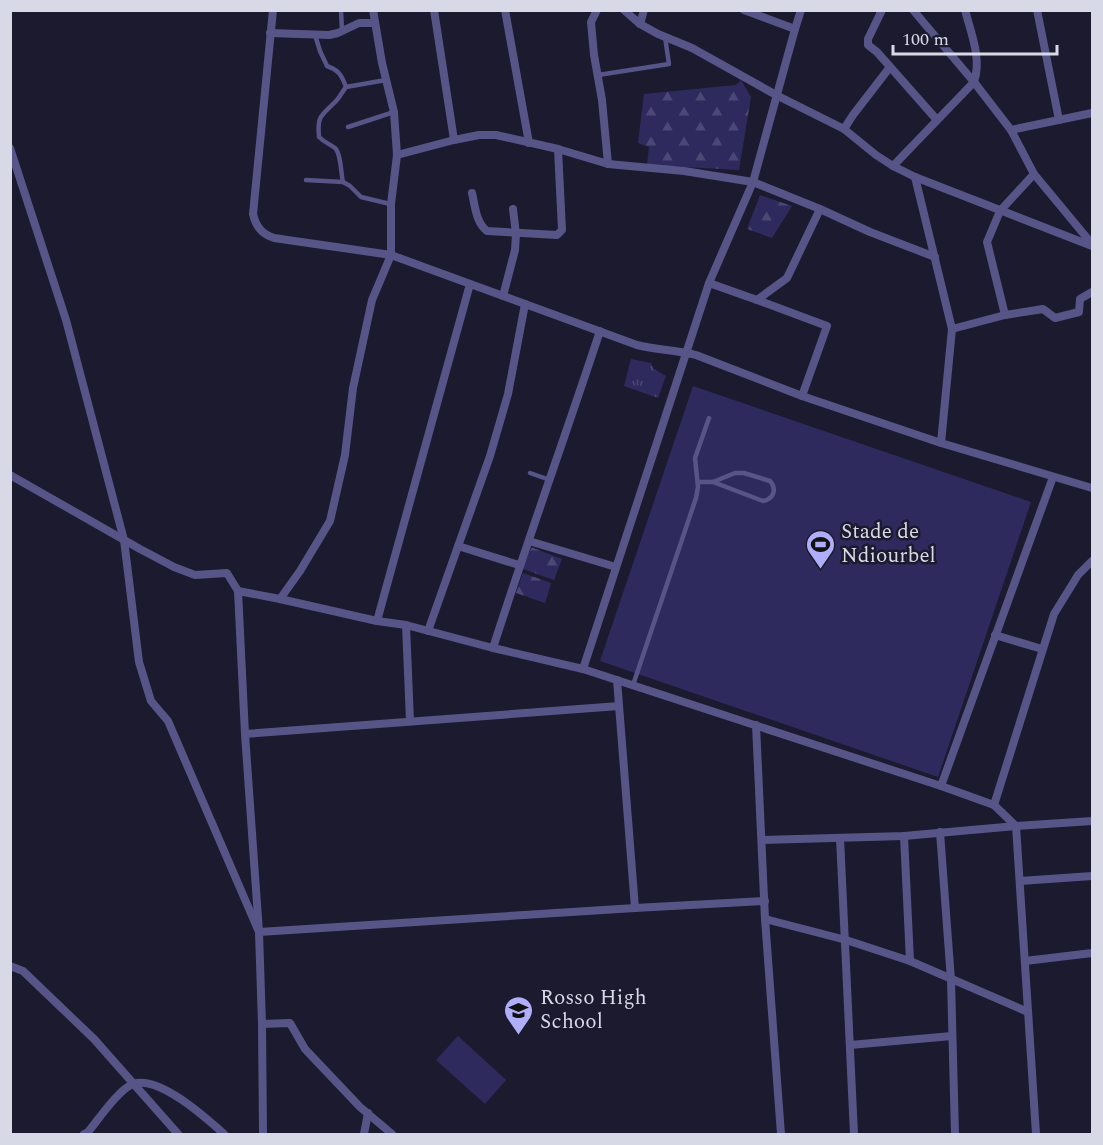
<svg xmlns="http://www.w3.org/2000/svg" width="1103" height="1145" font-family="Spectral,serif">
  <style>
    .grass { fill: url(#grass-tufts) }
    .forest { fill: url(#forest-firs) }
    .pitch { fill: #2f2a5e }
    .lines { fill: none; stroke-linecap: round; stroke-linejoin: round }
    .service { stroke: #575488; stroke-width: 4.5 }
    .minor { stroke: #575488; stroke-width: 8 }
    .labels { text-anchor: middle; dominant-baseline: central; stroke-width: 5; stroke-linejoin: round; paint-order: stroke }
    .poi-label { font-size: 21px; fill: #d8d9e6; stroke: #1b1a2e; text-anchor: start }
  </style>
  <defs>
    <pattern id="grass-tufts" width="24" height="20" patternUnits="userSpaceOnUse" patternTransform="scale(1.5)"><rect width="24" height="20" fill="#2f2a5e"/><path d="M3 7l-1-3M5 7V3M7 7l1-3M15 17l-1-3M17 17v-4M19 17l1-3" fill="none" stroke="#4c4875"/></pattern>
    <pattern id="forest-firs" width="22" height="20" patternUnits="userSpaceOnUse" patternTransform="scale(1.5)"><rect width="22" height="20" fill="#2f2a5e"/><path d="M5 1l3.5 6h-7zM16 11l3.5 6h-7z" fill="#4c4875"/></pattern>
  </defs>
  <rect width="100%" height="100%" fill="#1b1a2e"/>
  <!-- grass -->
  <path class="grass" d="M631 359 651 363 654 369 666 376 658 398 624 386Z"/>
  <!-- forest -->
  <g class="forest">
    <path d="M741 80 751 97 739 170 647 165 649 147 638 143 644 94 736 85Z"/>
    <path d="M760 195 792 206 772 238 747 229Z"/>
    <path d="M531 547 562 559 554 580 523 569Z"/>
    <path d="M523 573 551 583 545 603 516 593Z"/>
  </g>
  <!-- pitch -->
  <g class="pitch">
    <path d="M693 386 1031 502 938 777 600 661Z"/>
    <path d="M458 1036 506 1080 485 1104 436 1060Z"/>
  </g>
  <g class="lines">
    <!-- service -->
    <g class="service">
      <path d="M341 10 342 31"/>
      <path d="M315 35 320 51 327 66C339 70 342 76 346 87"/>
      <path d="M598 75 669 64 665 37"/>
      <path d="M386 80 346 87C342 92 339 99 334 103 321 116 317 116 319 137 325 143 330 144 335 148 341 153 341 175 343 182L350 186 361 197 390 204"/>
      <path d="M348 127 394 112"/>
      <path d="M306 180 343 182"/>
      <path d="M530 473 550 480"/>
      <path d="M735 473H744L770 481C777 489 774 499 763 501L713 482Z"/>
      <path d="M698 482H713"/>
      <path d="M633 685 696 498 698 487 695 458 709 418"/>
    </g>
    <!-- minor -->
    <g class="minor">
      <path d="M273 10 253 214C256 227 262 234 274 238L391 255 637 345C657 350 677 350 696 355L802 396 941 443 1092 488"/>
      <path d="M434 10 454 140"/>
      <path d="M505 10 529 143"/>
      <path d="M597 10 591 22 594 55 602 100 608 164"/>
      <path d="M624 10 640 24 658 34 692 48 778 96 844 129 876 155 893 166 915 177 1092 246"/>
      <path d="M744 10 795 29"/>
      <path d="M882 10 868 39V45L877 52 937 120"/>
      <path d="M913 10 974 82 1011 130 1034 174 1092 244"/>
      <path d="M1037 10 1059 120"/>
      <path d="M640 24 644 10"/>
      <path d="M270 33 329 35 338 33 359 23H375"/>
      <path d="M844 129 853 115 890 67"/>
      <path d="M1011 130 1092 113"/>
      <path d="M10 148 66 320 124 540 139 662 151 701 168 721 259 932"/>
      <path d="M397 155 454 140 479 135H496L558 149 608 164 684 171 753 182 820 209 870 232 935 257"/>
      <path d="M893 166 974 82C982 59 971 33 965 10"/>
      <path d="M915 177 952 329 941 443"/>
      <path d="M472 193C475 206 476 223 487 231L557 235 562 230 558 149"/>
      <path d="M709 283 757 300 787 278 820 209"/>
      <path d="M503 296 515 250 516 234 513 209"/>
      <path d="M757 300 827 326 802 396"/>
      <path d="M1005 315 987 242 1000 211 1034 174"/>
      <path d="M952 329 1005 315 1043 309 1055 318 1079 312 1080 299 1092 292"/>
      <path d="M10 475 140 549 174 567 195 575 227 573 238 591 280 599 377 621 406 625 493 648 583 669 941 786 994 805 1016 826 1036 1134"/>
      <path d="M529 541 616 567"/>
      <path d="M458 546 519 565"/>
      <path d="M238 591 245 734 259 932 262 1024 263 1134"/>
      <path d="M280 599 300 571 330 521 345 455 353 388 372 300 391 255V204L397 155 394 112 382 63 373 10"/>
      <path d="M377 621 470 284"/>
      <path d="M406 625 410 721"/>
      <path d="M428 631 490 456 508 394 525 304"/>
      <path d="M995 635 1042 649"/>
      <path d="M493 648C527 542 565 437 600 331"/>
      <path d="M583 669 709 283 753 182 795 29 801 10"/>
      <path d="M617 680 635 908"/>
      <path d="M756 725 765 919 781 1134"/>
      <path d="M245 734 619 706"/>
      <path d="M941 786 1053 477"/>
      <path d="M994 805 1054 614 1078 575 1092 561"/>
      <path d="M940 832 951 980 955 1134"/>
      <path d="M904 836 910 961"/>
      <path d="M840 838 854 1134"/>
      <path d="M762 840 904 836 1016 826 1092 821"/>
      <path d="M1020 881 1092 876"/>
      <path d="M765 919 846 940 910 961 1028 1012"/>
      <path d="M259 932 635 908 765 901"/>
      <path d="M1025 961 1092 953"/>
      <path d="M10 966 23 971 94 1039 178 1134"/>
      <path d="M262 1024 290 1023 305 1049 360 1107 392 1134"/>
      <path d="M850 1045 952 1036"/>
      <path d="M84 1134 88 1132C98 1120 119 1089 133 1084 159 1075 206 1118 224 1134"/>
      <path d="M364 1134 368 1113"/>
    </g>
  </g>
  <!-- icons -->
  <defs>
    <symbol id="stadium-pin" viewBox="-11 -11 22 30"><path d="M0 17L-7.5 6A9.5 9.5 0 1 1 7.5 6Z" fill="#b0aefa" stroke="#1b1a2e"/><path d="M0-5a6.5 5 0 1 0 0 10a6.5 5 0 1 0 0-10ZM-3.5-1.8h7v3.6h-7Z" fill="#111"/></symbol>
    <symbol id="school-pin" viewBox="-11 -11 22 30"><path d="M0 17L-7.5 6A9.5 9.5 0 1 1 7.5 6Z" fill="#b0aefa" stroke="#1b1a2e"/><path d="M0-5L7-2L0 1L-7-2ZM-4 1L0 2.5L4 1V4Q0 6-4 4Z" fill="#111"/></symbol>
  </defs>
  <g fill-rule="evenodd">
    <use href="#stadium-pin" x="804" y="528" width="33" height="45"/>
    <use href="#school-pin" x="502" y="994" width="33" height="45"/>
  </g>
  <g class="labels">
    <!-- poi labels -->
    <g class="poi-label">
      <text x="841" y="532">Stade de<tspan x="841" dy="24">Ndiourbel</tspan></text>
      <text x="540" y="998">Rosso High<tspan x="540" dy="24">School</tspan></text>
    </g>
  </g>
  <!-- border -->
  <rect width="1103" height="1145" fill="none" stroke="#d8d9e6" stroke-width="24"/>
  <!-- scale -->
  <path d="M893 45v9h164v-9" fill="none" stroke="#d8d9e6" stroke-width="3"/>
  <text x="902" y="45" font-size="18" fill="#d8d9e6" stroke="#1b1a2e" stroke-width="4.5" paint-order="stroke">100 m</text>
</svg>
